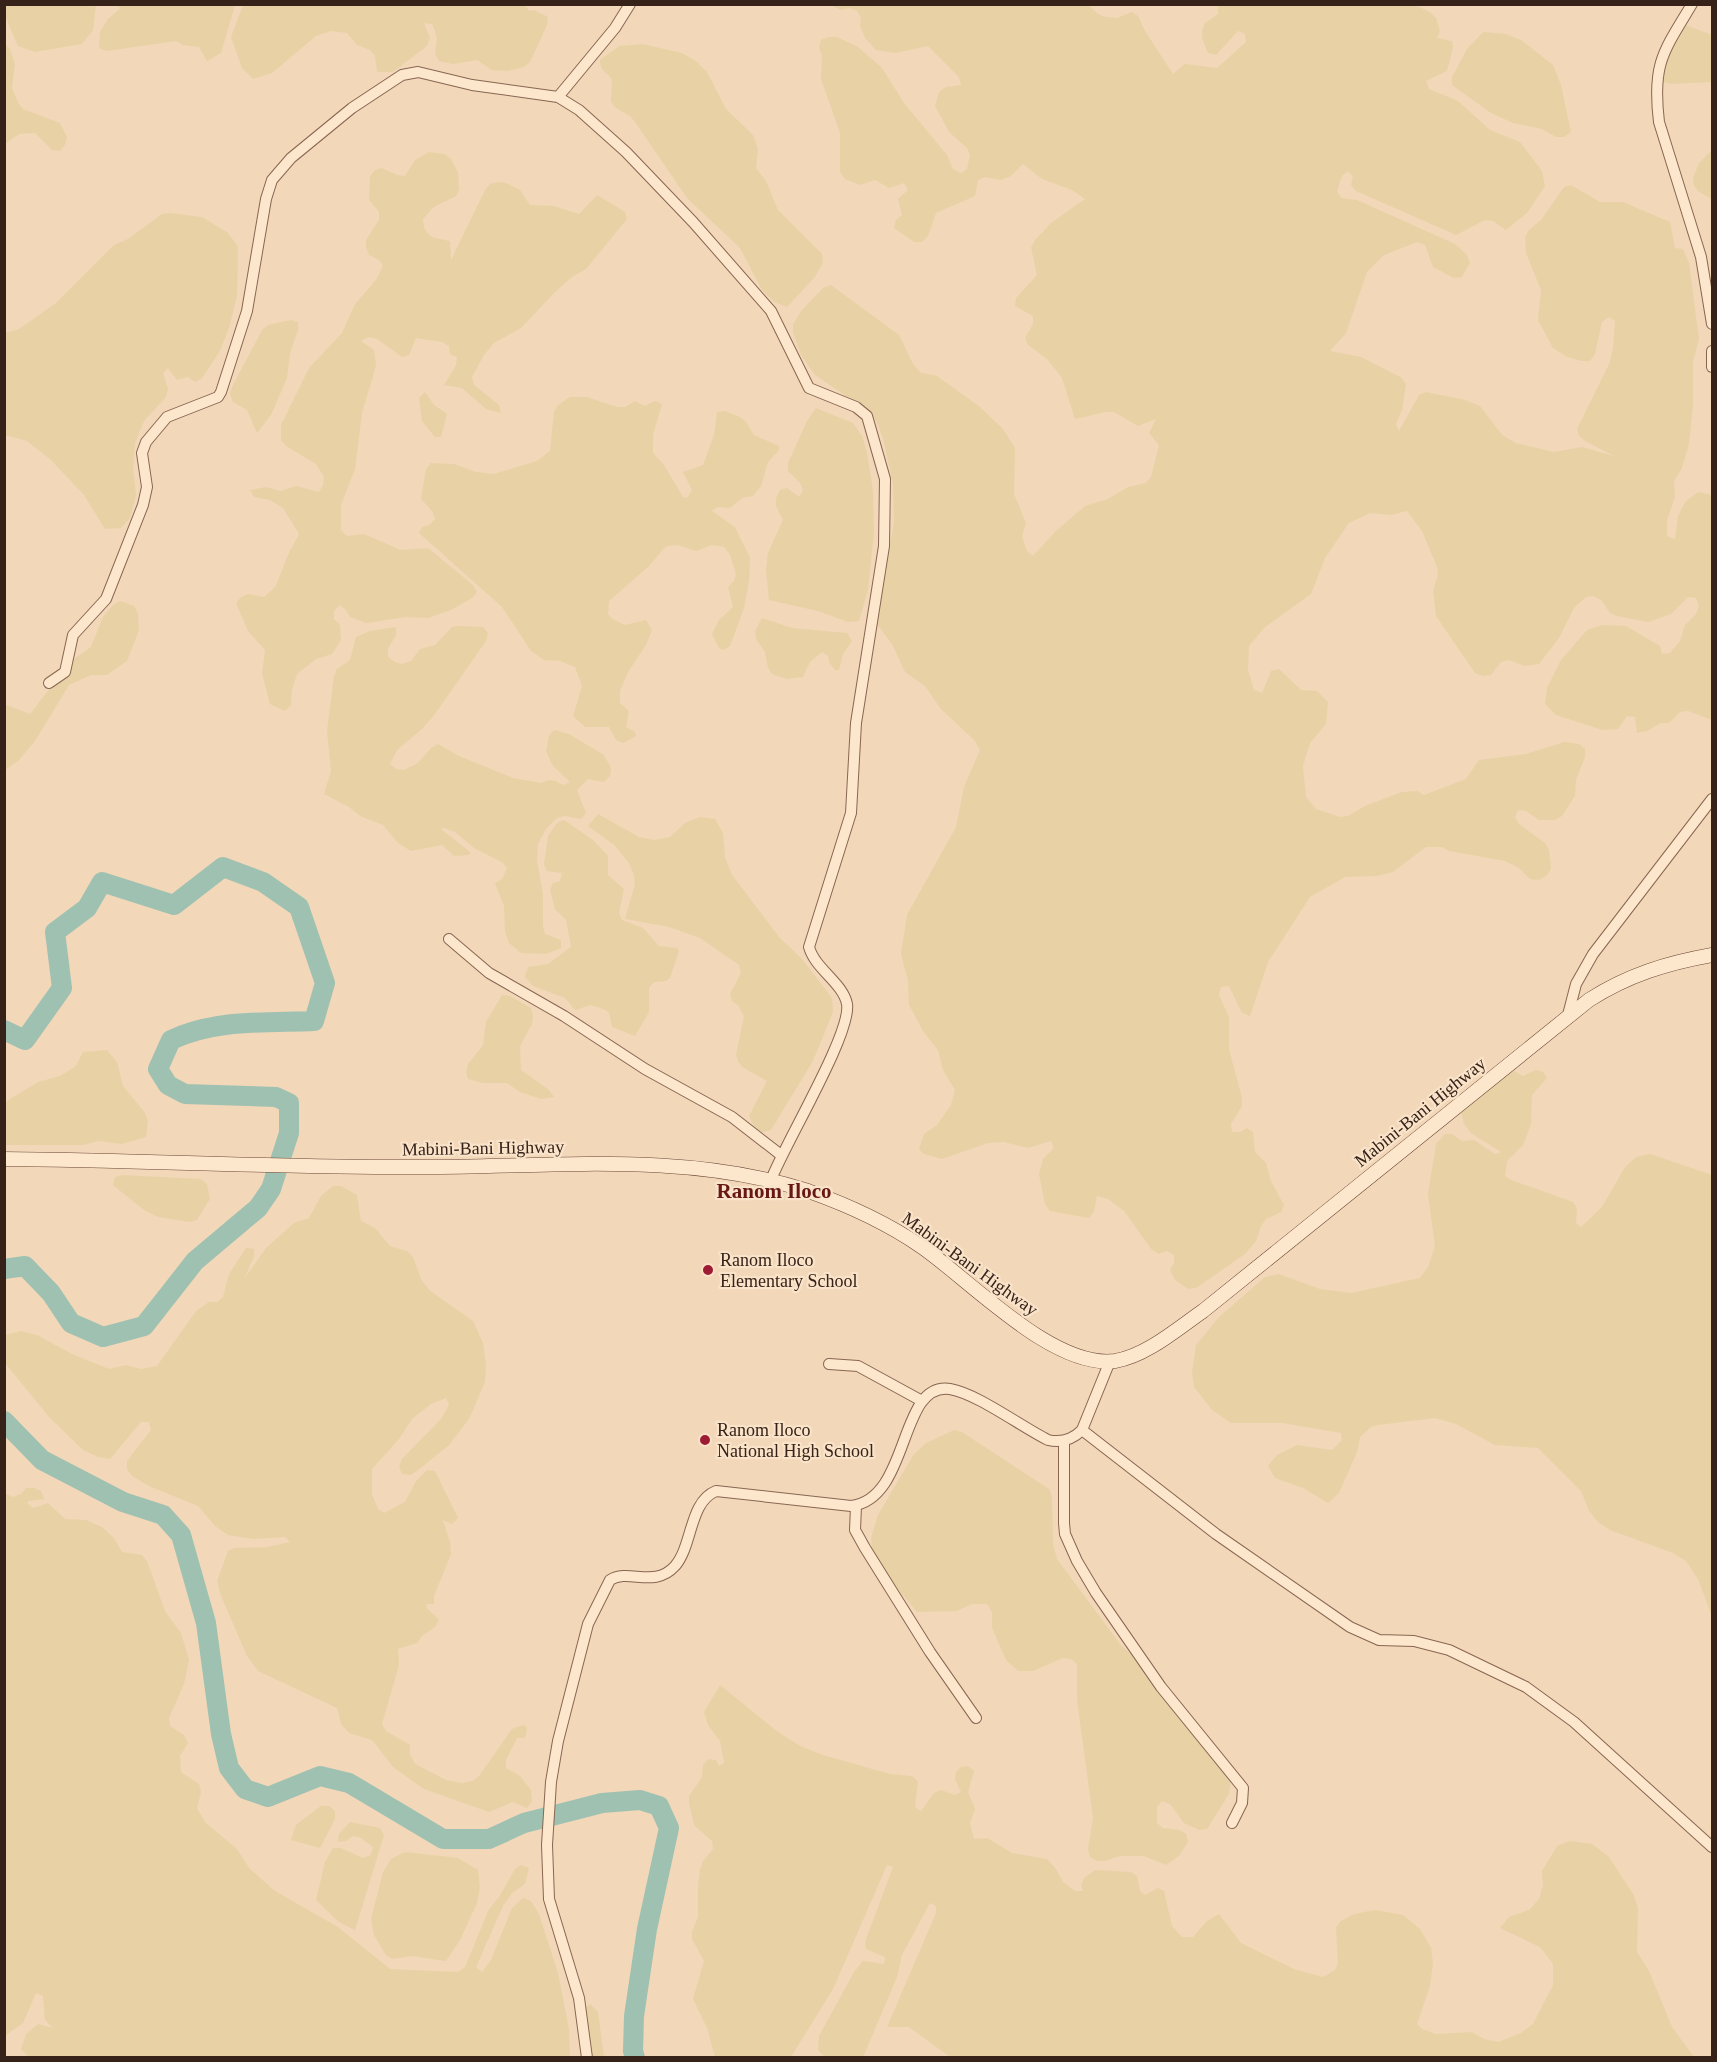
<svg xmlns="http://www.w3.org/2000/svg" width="1717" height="2062" font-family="Georgia,serif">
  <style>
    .farmland { fill: #e8d2a5 }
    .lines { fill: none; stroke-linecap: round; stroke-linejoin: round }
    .river { stroke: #9ec1b1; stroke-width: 20 }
    .street-casing { stroke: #896652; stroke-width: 12 }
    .secondary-casing { stroke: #6b4736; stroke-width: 15 }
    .street { stroke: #fce6cc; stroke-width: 10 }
    .secondary { stroke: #fce6cc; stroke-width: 14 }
    .poi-dot { fill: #9e1c33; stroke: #f9e3c9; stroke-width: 2 }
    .labels { text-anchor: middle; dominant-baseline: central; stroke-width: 4.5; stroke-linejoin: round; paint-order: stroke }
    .street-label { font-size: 18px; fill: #372219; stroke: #f9e3c9 }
    .poi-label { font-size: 18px; fill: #372219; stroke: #f9e3c9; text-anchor: start }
    .quarter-label { font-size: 21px; font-weight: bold; fill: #671814; stroke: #f9e3c9 }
  </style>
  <rect width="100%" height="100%" fill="#f2d7b9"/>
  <!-- farmland -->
  <g class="farmland">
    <path d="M96 4 93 30 82 44 35 52 18 46 5 16V5Z"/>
    <path d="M524 4 529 11 534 10 548 17 547 25 530 62 524 67 508 71 492 70 477 60 453 64 439 61 435 54 437 39 435 31 432 24 424 23 430 38 427 46 393 72H377L375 56 370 50 357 45 347 33 331 31 316 36 272 73 253 79 242 68 231 37 243 5Z"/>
    <path d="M1087 4 1098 14 1106 17 1117 18 1132 12 1138 16 1145 31 1173 74 1185 64 1217 68 1246 42 1245 34 1238 31 1216 55 1208 53 1202 38V31L1205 23 1218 14V5L1413 4 1430 12 1436 18 1440 31 1437 38 1452 41 1453 47 1447 71 1426 81 1429 89 1458 101 1490 130 1520 142 1542 171 1545 186 1527 213 1506 230 1493 221 1485 220 1456 235 1356 191 1351 185 1353 177 1348 171 1342 176 1337 191 1341 198 1357 200 1455 244 1467 255 1470 263 1462 277 1454 278 1433 267 1425 245 1417 242 1384 255 1367 272 1346 333 1330 351 1361 357 1402 378 1406 385 1402 410 1396 424 1399 431 1419 395 1426 392 1465 400 1480 406 1502 435 1516 443 1554 452 1582 447 1614 456 1585 441 1579 436 1577 429 1609 364 1613 349 1615 321 1609 317 1602 322 1595 354 1590 361H1582L1567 357 1553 348 1538 320 1541 290 1526 253 1525 237 1529 230 1541 220 1564 187 1571 185 1600 202H1623L1670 222 1675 248 1683 249 1689 263 1699 339 1693 362V406L1689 444 1682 468 1674 481 1675 497 1667 520V536L1675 539 1678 516 1685 502 1698 492 1712 495V720L1688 711 1680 712 1669 723H1661L1647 731 1637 733 1635 717 1627 716 1618 729 1602 730 1556 715 1545 704 1547 688 1561 660 1587 630 1602 625 1626 626 1660 646 1662 654 1670 653 1680 641 1685 625 1696 614 1699 606 1696 598 1688 597 1671 614 1648 622 1617 616 1610 613 1601 600 1593 596 1586 597 1574 608 1559 638 1539 664 1524 666 1509 660 1501 662 1491 675 1483 676 1475 673 1436 616 1433 590 1438 575 1437 567 1422 531 1407 511 1391 515 1370 513 1349 523 1325 558 1311 594 1265 627 1249 646 1248 670 1254 690 1262 693 1271 671 1279 669 1301 690 1317 691 1328 702 1326 724 1310 743 1303 766 1306 797 1316 809 1340 817 1348 816 1365 806 1402 792 1417 791 1424 795 1466 779 1479 760 1526 754 1564 742 1579 744 1585 749V757L1576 780 1575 796 1562 816 1555 820H1539L1526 811 1518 810 1515 817 1519 824 1545 843 1549 850 1551 869 1546 876 1539 880 1530 879 1519 868 1505 861 1449 851 1442 847H1426L1393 872 1377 876 1345 877 1310 897 1268 962 1250 1016 1242 1013 1229 986 1221 987 1219 995 1229 1017V1049L1242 1098V1106L1231 1124 1232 1132H1240L1247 1128 1253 1132 1255 1152 1266 1163 1271 1181 1284 1205 1281 1212 1266 1219 1261 1226 1256 1241 1245 1254 1196 1288 1188 1289 1175 1280 1170 1270 1174 1263V1255L1167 1251 1159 1254 1152 1250 1124 1211 1108 1199 1097 1196 1094 1212 1089 1218 1050 1211 1045 1204 1039 1174 1043 1159 1054 1148 1051 1141 1028 1148 1004 1142 988 1143 942 1159 924 1154 919 1149 924 1134 937 1125 951 1105 955 1090 943 1070 938 1050 923 1031 909 1005 908 981 901 954 907 915 956 827 964 787 980 750 975 741 940 708 925 686 905 672 892 644 876 623 894 522 893 484 883 438 876 421 865 409 815 375 801 355 793 332V324L802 310 823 288 831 285 899 335 913 364 921 373 937 376 980 407 1003 429 1015 448 1014 494 1026 523 1022 536 1027 551 1033 556 1055 532 1085 506 1108 499 1128 487 1146 483 1151 477 1159 445 1149 433 1156 419 1138 426 1114 412H1106L1075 419 1062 378 1047 359 1028 345 1025 338 1033 324V316L1015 306 1016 298 1037 275 1031 247 1035 240 1051 223 1085 199 1072 190 1042 179 1023 164 1011 176 1001 180 985 177 978 180 975 196 936 213 928 236 922 242H914L894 228 896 220 902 215 898 199 908 190 904 183 889 188 875 180 860 185 845 179 840 172V133L821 79 822 56 819 48 821 40 829 37H837L858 47 882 68 904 103 947 155 953 169 961 173 967 169 970 155 967 148 949 132 935 106 939 92 946 87 961 85 959 77 928 46 896 53 876 50 865 38 860 26 861 18 857 11 849 8 841 10 831 5Z"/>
    <path d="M235 5 221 53 207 61 199 47 183 45 176 41 107 51 99 48 100 32 108 19 120 9 118 5Z"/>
    <path d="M1683 24 1712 35V82L1671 84 1663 82 1665 58Z"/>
    <path d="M1483 32 1506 34 1521 40 1553 65 1561 85 1571 132 1564 137H1556L1542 129 1513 123 1491 113 1452 85V77L1467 49Z"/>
    <path d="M5 44 10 49 15 64 12 88 18 103 23 109 60 123 67 137 65 145 60 151 52 150 35 133 19 134 5 144Z"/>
    <path d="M643 44 682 53 696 61 707 72 726 109 753 135 758 149 756 168 766 181 778 210 822 254 823 262 815 277 787 307 774 302 762 290 740 248 687 198 635 122 630 116 616 108 611 102 612 79 601 68 600 60 619 46Z"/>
    <path d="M1712 150V199L1699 192 1694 186 1693 178 1699 163Z"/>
    <path d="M429 152 444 154 451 159 458 173 459 189 456 196 434 207 423 219 424 227 428 234 434 238 450 241 451 260 485 190 490 184 498 182 506 183 520 190 530 205 554 206 579 214 597 195 625 212 627 219 586 269 572 277 554 293 521 328 494 343 484 355 472 377 474 385 499 405 501 413 486 409 462 388 444 385 456 365 457 357 450 354 449 346 442 342 416 338 409 355 402 357 377 339 369 337 361 341 374 350 376 366 362 413 355 469 341 505V530L347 536 364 534 401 550 428 548 473 585 477 592 472 598 451 610 428 618 406 617 366 623 350 617 346 610 340 605 334 611V619L340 625 341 640 332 654 316 659 297 674 292 689 291 705 285 711 270 704 262 673 265 650 248 631 236 603 241 597 248 594 264 597 276 586 287 557 299 534 283 508 270 500 254 497 250 490 266 487 281 491 296 486 319 492 323 485 324 477 316 464 286 446 281 440V425L309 368 342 333 355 304 376 280 383 266 379 260 369 255 366 247V240L379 220V212L369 200 370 176 375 170 382 168 397 175 405 176 415 160Z"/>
    <path d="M170 213 202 217 227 232 237 245 238 253 237 296 229 328 220 351 202 378 195 382 188 377 177 380 168 368 163 373 168 389 166 397 144 421 135 443 133 467 136 495 130 518 121 528 105 529 84 495 51 460 27 441 5 435V333L19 329 56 303 114 245 128 239 162 214Z"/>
    <path d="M291 320 298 322V330L290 353 287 378 271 415 257 433 247 410 233 402 230 394 232 387 262 330 268 325Z"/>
    <path d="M425 392 434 405 447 414 441 437H435L422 421 419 398Z"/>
    <path d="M570 397H587L617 407H625L635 401 645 406 655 401 662 404 653 435V453L664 465 683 497 687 498 692 490 683 472 703 465 714 435 717 412 725 411 740 417 746 422 754 435 779 446V450L768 462 761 486 753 496 742 498 730 508 718 507 712 511 735 527 750 558 749 581 744 608 730 646 723 650 719 648 712 634 719 620 733 607 728 587 734 581 736 574 730 555 724 547 712 545 696 551 678 545 666 546 649 566 609 601 608 614 614 620 625 625 646 620 652 630 646 645 628 672 620 691V703L629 711 626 727 635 732 636 736 623 743 616 740 609 727H585L573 716 582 686 575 667 560 661 544 660 531 651 502 607 419 533 422 527 429 525 435 519 432 511 421 499 426 469 431 463 454 464 476 472 494 474 537 461 550 451 554 412 558 405Z"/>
    <path d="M816 408 853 423 862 436 867 452 873 491 874 532 868 590 859 621 848 622 818 611 769 600 766 569 768 553 783 520 776 506V498L780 490 787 488 799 497 803 490 800 483 788 471V463L807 421Z"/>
    <path d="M120 601 134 606 138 614 139 630 127 661 107 675H91L69 685 35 741 18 761 5 770 4 704 30 714 71 661 91 647 103 617 113 605Z"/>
    <path d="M762 618 792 628 847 633 852 641 843 654 839 670H835L830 664 828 656 822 652 810 662 803 677 787 679 772 674 768 668 765 652 756 639 755 631Z"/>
    <path d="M459 626 483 627 488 633 486 641 435 714 422 729 397 750 390 764 396 769 404 770 418 763 431 748 438 744 459 756 513 778 541 783 549 780 556 781 563 785 570 782 553 766 546 751 549 736 554 730 569 734 604 755 611 768 610 776 604 782 588 779 577 790 586 813 581 819 565 816 557 818 546 829 538 844 537 860 543 894V926L545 934 561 940V948L546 954 521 953 509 943 505 931 504 906 495 883 502 879 507 868 502 862 474 848 455 832 444 828 441 829 471 853 468 855 454 856 442 845 411 851 398 843 383 825 360 816 349 807 324 794 331 771 327 731 334 676 337 669 350 660 356 637 370 631 396 627V635L388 649V657L395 662 402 664 411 661 420 649 435 645 452 627Z"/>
    <path d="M598 814 639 837 654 840 670 837 685 823 700 817 715 819 723 833 725 857 732 875 780 938 802 959 832 998 833 1012 813 1061 771 1130 763 1132 756 1130 749 1116 767 1081 744 1068 738 1062 736 1055 744 1016 738 1005 732 1001 730 994 741 973 739 965 700 938 669 927 625 919 635 884 634 876 629 863 614 845 588 826Z"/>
    <path d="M564 820 593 840 608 856V875L624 889 619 913 622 920 643 928 659 946 677 948 679 951 670 978 666 981 654 982 649 988V1012L635 1036 612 1027 609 1013 606 1010 591 1005 575 1010 565 998 533 986 525 977 528 967 548 964 571 947 566 920 555 909 550 890 553 883 560 881 562 873 547 871 544 864 548 836 557 823Z"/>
    <path d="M502 995 510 996 531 1008 533 1016 532 1024 520 1046 521 1070 549 1090 554 1097 541 1099 520 1092 507 1083H483L468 1079 466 1072 468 1064 483 1045 486 1022Z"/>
    <path d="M107 1050 117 1062 123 1086 145 1113 148 1121 146 1137 122 1144 99 1141 83 1145H5V1102L38 1082 60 1076 76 1066 83 1052Z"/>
    <path d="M1511 1069 1523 1076 1536 1070 1543 1072 1547 1078 1532 1095 1531 1124 1523 1145 1507 1161 1505 1176 1511 1180 1573 1202 1577 1208 1576 1223 1581 1227 1602 1207 1625 1167 1636 1157 1650 1154 1712 1175V1616L1698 1579 1686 1561 1673 1553 1610 1530 1598 1522 1589 1511 1581 1491 1538 1448 1495 1445 1456 1424 1435 1418 1378 1425 1371 1427 1360 1437 1357 1452 1339 1493 1328 1503 1303 1488 1275 1478 1268 1466 1277 1455 1297 1445 1332 1450 1342 1440 1341 1433 1282 1423H1231L1212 1410 1194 1387 1192 1373 1196 1345 1219 1317 1265 1277 1279 1274 1320 1289 1351 1293 1420 1278 1428 1267 1435 1246 1428 1194 1436 1144 1445 1134H1452L1462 1141 1474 1140 1495 1154 1501 1152 1471 1133 1464 1124 1460 1108Z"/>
    <path d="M122 1175 201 1179 207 1184 210 1199 197 1220 190 1222 158 1217 144 1210 113 1185 115 1177Z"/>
    <path d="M333 1186H341L357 1195 361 1221 375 1228 390 1246 407 1251 413 1257 421 1279 429 1290 473 1321 483 1343 486 1365 485 1382 469 1419 449 1445 417 1471 410 1475 402 1474 399 1467 402 1459 441 1419 449 1405 446 1398 431 1404 412 1419 399 1439 372 1469V1494L378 1509 384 1513 405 1502 416 1481 427 1470 435 1471 458 1518 452 1524 443 1520 450 1542 451 1554 434 1596V1604H426L427 1608 439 1620 435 1627 422 1636 417 1643 398 1649 399 1665 382 1724 386 1731 410 1745V1754L415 1764 446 1780 462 1783 473 1781 479 1776 512 1729 523 1725 527 1727 526 1735 524 1738H517L506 1760V1768L520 1776 531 1790 532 1801 527 1808 513 1802 489 1812 424 1789 393 1767 372 1740 349 1733 341 1724 337 1708 258 1671 247 1656 221 1596 217 1581 228 1551 235 1548 267 1547 290 1542 285 1537 253 1539 228 1535 215 1526 198 1506 149 1486 132 1476 127 1469V1461L151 1430 149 1422H141L110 1459 98 1457 83 1450 49 1417 5 1363V1335L21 1331 37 1335 72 1354 109 1369 126 1365 141 1369 157 1366 196 1311 209 1302H217L223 1297 229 1274 246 1248 254 1249V1257L244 1279 266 1248 294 1223 309 1218 321 1196Z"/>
    <path d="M954 1430 962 1432 1049 1489 1052 1496 1053 1544 1057 1559 1120 1644 1134 1657 1231 1778 1229 1794 1207 1829 1199 1830 1184 1823 1170 1804 1162 1801 1157 1807V1823L1163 1828 1179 1830 1186 1834 1188 1842 1179 1856 1166 1865 1144 1856H1120L1105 1861H1097L1090 1857 1088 1849 1093 1818 1077 1700V1664L1071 1659 1063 1658 1033 1671H1018L1006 1660 992 1628V1612L987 1604H972L957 1611 917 1612 873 1559 871 1538 878 1515 914 1454 926 1443Z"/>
    <path d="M26 1488H34L41 1491 44 1499 29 1501 27 1503 33 1508 48 1503 65 1519 86 1520 102 1527 114 1538 122 1552 142 1555 147 1561 165 1611 181 1633 189 1660 184 1684 169 1718 170 1726 184 1735 188 1743 180 1756 181 1772 199 1784 201 1792 197 1808 205 1822 237 1849 250 1869 275 1891 338 1927 390 1969 458 1972 465 1967 489 1909 499 1897 515 1869 521 1865 529 1868 525 1884 512 1893 503 1906 476 1967 482 1972 491 1960 512 1908 523 1898 531 1901 539 1914 558 1973 569 2029 570 2057H28L21 2049 26 2034 38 2024 53 2028 45 2020 43 1996 36 1993 23 2023 5 2036 4 1493 13 1497 21 1494Z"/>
    <path d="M720 1685 778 1732 800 1746 823 1755 890 1774 912 1776 918 1782 915 1807 921 1811 934 1793 941 1790 955 1795 961 1792 955 1779 956 1772 961 1767 968 1766 974 1771 968 1792 975 1809 970 1823 974 1839 987 1838 1012 1853 1047 1859 1056 1869 1063 1882 1075 1891H1083L1081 1885 1084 1878 1095 1870 1131 1872 1137 1876 1140 1891 1145 1895 1158 1888 1164 1891 1172 1926 1182 1937H1193L1207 1921 1219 1914 1241 1943 1294 1969 1323 1977 1335 1970 1338 1963 1336 1927 1341 1921 1354 1914 1375 1910 1403 1915 1420 1929 1431 1948 1433 1963 1430 1986 1417 2024 1422 2029 1436 2034 1472 2032 1484 2039 1498 2042 1521 2033 1533 2024 1553 1985V1964L1540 1947 1500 1928 1509 1917 1529 1910 1539 1899 1543 1885 1542 1871 1557 1846 1570 1841 1592 1844 1609 1857 1633 1894 1638 1908 1637 1952 1649 1971 1672 2027 1694 2057H950L909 2027H887L936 1913V1906L930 1903 902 1955 897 1977 864 2055 862 2057H825L818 2050 819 2036 854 1972 863 1961 884 1964 885 1957 866 1949 865 1942 893 1867 887 1865 833 1989 791 2057H715L707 2028 693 1999 704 1961 692 1939V1932L698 1917V1885L700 1870 703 1861 713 1849 712 1841 694 1825 689 1803V1796L702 1777 703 1765 708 1759 716 1760 719 1766 724 1763 720 1741 708 1725 704 1712Z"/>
    <path d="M321 1806H329L335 1811V1819L320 1848 291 1840 296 1825Z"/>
    <path d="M350 1822 380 1828 384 1835 355 1930 339 1922 316 1900 325 1862 333 1848H341L363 1858 371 1855 373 1847 361 1838 353 1836 346 1841 338 1842 339 1834Z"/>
    <path d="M405 1852 458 1858 478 1870 480 1887 477 1903 460 1940 446 1961 412 1956 392 1959 386 1955 374 1935 371 1919 383 1872 391 1859Z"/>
    <path d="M590 2004 598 2012 604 2057H590L584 2009Z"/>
  </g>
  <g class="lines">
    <!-- river -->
    <g class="river">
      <path d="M4 1030 25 1040 62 988 55 932 87 908 102 882 174 905 223 867 263 882 299 907 325 983 314 1021C266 1023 215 1019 171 1040L158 1069 168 1085 185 1094 276 1097 289 1103V1133L271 1189 258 1208 195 1261 144 1326 103 1337 71 1323 51 1293 25 1266 4 1269"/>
      <path d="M4 1421 42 1460 123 1502 163 1515 181 1535 206 1623 221 1734 229 1768 245 1789 268 1797 320 1776 349 1783 443 1839H489L524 1823 602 1803 640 1800 659 1806 669 1828 647 1929 634 2016 633 2051 635 2058"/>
    </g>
    <defs>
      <g id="street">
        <path d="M1692 4C1663 52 1652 64 1659 122L1701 257 1712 324"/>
        <path d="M558 97 615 28 630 4"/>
        <path d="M1712 351V367"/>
        <path d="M49 683 65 672 73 635 106 599 143 505 147 487 142 453 146 442 167 417 218 397 221 392 247 311 266 199 272 180 291 158 352 108 402 75 418 72 472 85 558 97 579 110 626 152 693 222 771 311 809 388 856 407 867 416 885 479 884 546 856 723 851 813 809 947C815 969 843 983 847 1004 852 1033 784 1145 771 1180"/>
        <path d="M449 939 489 973 564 1016 645 1069 732 1117 781 1155"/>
        <path d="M1568 1015 1576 984 1593 954 1712 799"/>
        <path d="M829 1364 858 1366 922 1401"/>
        <path d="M1082 1430 1216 1534 1350 1627 1379 1640 1414 1641 1449 1650 1526 1687 1574 1722 1712 1847"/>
        <path d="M1064 1441V1523L1065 1534 1077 1561 1096 1593 1161 1687 1243 1788 1242 1803 1232 1823"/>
        <path d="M856 1506 855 1530 865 1548 930 1652 976 1718"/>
        <path d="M587 2058 579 1998 549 1899 547 1845 551 1782 558 1741 588 1624 610 1580C629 1568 654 1589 675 1566 693 1545 689 1502 716 1491L851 1506C911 1499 898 1381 950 1389 978 1394 1020 1426 1048 1440 1061 1443 1072 1440 1082 1430L1110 1361"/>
      </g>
      <path id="secondary" d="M4 1159C144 1160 284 1168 424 1167 551 1167 685 1151 808 1191 848 1205 887 1223 922 1247 971 1281 1053 1369 1115 1361 1146 1356 1177 1329 1203 1311L1589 1000C1628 975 1667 963 1712 955"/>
    </defs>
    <!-- street casing -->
    <use href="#street" class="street-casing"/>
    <!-- secondary casing -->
    <use href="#secondary" class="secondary-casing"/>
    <!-- street -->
    <use href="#street" class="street"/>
    <!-- secondary -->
    <use href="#secondary" class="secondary"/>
  </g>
  <!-- markers -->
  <g class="poi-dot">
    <circle cx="708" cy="1270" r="6"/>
    <circle cx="705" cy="1440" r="6"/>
  </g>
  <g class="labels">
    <!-- street labels -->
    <g class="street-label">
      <text transform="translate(1420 1112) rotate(-39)">Mabini-Bani Highway</text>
      <text transform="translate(483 1148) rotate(-1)">Mabini-Bani Highway</text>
      <text transform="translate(970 1264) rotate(36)">Mabini-Bani Highway</text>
    </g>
    <!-- poi labels -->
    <g class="poi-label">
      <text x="720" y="1260">Ranom Iloco<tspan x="720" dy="21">Elementary School</tspan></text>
      <text x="717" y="1430">Ranom Iloco<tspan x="717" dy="21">National High School</tspan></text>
    </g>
    <!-- quarter labels -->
    <g class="quarter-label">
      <text x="774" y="1191">Ranom Iloco</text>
    </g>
  </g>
  <!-- border -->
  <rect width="1717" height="2062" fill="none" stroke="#372219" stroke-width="12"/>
</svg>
